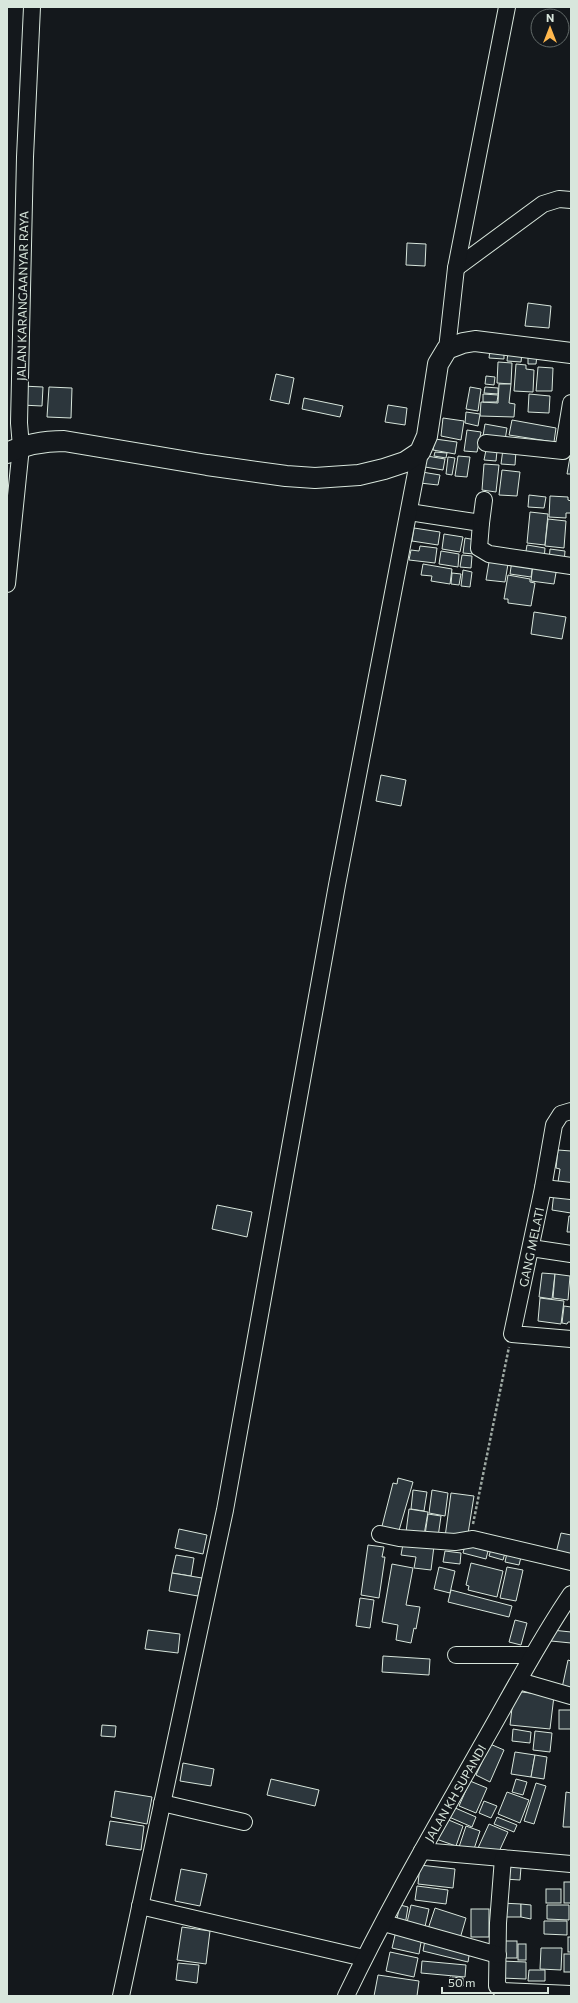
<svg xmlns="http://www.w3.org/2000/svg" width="578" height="2003" font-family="Commissioner,sans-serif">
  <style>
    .building { fill: #2c363c; stroke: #d8e6dc }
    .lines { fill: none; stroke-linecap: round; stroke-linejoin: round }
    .minor-casing { stroke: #d8e6dc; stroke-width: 18 }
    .major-casing { stroke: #d8e6dc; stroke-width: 22 }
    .path { stroke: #9da8a2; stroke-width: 2.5; stroke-dasharray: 3 2; stroke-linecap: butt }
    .minor { stroke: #14181c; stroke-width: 16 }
    .major { stroke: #14181c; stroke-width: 20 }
    .labels { text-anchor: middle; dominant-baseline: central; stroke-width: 3; stroke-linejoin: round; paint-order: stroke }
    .street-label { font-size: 12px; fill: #d8e6dc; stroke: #14181c }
  </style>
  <rect width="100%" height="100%" fill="#14181c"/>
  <!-- building -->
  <g class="building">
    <path d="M407 243 426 244 425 266 406 265Z"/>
    <path d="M528 303 551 306 549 328 525 326Z"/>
    <path d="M490 350 504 351V359L489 358Z"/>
    <path d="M508 352 522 353 521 362 507 361Z"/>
    <path d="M528 355H537L536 364H528Z"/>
    <path d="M498 362 512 363 511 384 497 383Z"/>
    <path d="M516 364 526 365V369L534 370 533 392 514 391Z"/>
    <path d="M538 367 553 368 552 391H536Z"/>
    <path d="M276 374 294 378 289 404 270 400Z"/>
    <path d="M486 376 495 377 494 385 485 384Z"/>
    <path d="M499 384H511L509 403 515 404 514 417 480 416 481 402 498 403Z"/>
    <path d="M22 386 43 387 42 406 21 405Z"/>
    <path d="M49 387 72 388 71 418 47 417Z"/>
    <path d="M470 387 481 389 478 411 466 409Z"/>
    <path d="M485 387 498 388V394L484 393Z"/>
    <path d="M483 394 498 395 497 402H483Z"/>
    <path d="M529 394 550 396 549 413 528 412Z"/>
    <path d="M304 398 343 406 340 417 302 409Z"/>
    <path d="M388 405 407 408 405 425 385 422Z"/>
    <path d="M466 412 480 414 478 426 465 423Z"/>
    <path d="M443 418 464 421 461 440 441 436Z"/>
    <path d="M512 420 556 428 554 442 509 435Z"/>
    <path d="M485 424 507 428 505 440 483 436Z"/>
    <path d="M467 430 481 432 477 452 464 451Z"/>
    <path d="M435 439 457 442 455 454 433 450Z"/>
    <path d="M503 449 516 451 515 465 501 464Z"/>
    <path d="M486 450 497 451 496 461 484 460Z"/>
    <path d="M571 451V474H567Z"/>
    <path d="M435 452 447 453 446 458 434 456Z"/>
    <path d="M427 456 445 459 443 470 425 467Z"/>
    <path d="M458 456 470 457 467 477 455 476Z"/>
    <path d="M448 457 455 458 452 475 446 474Z"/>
    <path d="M484 464 499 465 496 492 482 490Z"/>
    <path d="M502 470 520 472 517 496 499 495Z"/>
    <path d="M422 472 440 475 438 485 420 483Z"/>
    <path d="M529 495 546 497 544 508 528 507Z"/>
    <path d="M550 496 568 497V500L571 501V513H566V518L549 517Z"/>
    <path d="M530 512 548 514 545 545 527 543Z"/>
    <path d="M548 519 566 521 564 548 545 546Z"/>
    <path d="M414 528 440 532 438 545 412 541Z"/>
    <path d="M444 534 463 537 460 552 442 549Z"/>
    <path d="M465 538 476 540 474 554 463 553Z"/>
    <path d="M527 545 545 548 544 560 525 557Z"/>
    <path d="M420 546 437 548 435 563 409 560 411 550 419 551Z"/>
    <path d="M550 549 565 551 564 563 549 560Z"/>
    <path d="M441 551 459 554 458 567 439 564Z"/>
    <path d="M462 555 472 556 471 568 460 567Z"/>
    <path d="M512 560 533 564 531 577 510 574Z"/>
    <path d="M489 562 508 564 505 582 486 580Z"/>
    <path d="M423 564 452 569 450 584 431 581 432 576 421 575Z"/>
    <path d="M533 564 557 567 554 584 531 581Z"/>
    <path d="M463 570 472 572 470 587 461 586Z"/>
    <path d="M452 573 461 574 459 585 451 584Z"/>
    <path d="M508 575 530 579V582L535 583 531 606 508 603V599H504Z"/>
    <path d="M534 612 566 617 562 639 531 634Z"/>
    <path d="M381 775 406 780 401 806 376 801Z"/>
    <path d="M558 1150 571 1151V1183L558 1182 560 1169 556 1168Z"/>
    <path d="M554 1192 571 1194V1213L552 1210Z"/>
    <path d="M217 1205 252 1212 247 1237 212 1229Z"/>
    <path d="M569 1216H571V1232H567Z"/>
    <path d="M542 1273 555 1274 552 1299 539 1297Z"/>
    <path d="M555 1274 570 1276 568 1300 553 1298Z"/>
    <path d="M540 1298 564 1301 561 1324 538 1321Z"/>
    <path d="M564 1306 571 1307V1322H568L567 1324 562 1323Z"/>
    <path d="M398 1478 413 1482 398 1534 381 1530 393 1483 397 1484Z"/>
    <path d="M413 1490 427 1492 424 1511 411 1509Z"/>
    <path d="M432 1490 448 1493 445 1516 429 1513Z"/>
    <path d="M451 1493 474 1496 467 1540 445 1537Z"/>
    <path d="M409 1509 428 1512 424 1535 406 1532Z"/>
    <path d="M428 1514 441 1516 438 1537 425 1535Z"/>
    <path d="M179 1529 207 1535 203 1554 175 1548Z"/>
    <path d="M561 1533 571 1535V1557L556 1553Z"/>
    <path d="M403 1544 434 1546 431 1570 414 1568 416 1557 401 1555Z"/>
    <path d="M368 1545 384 1547 382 1557H385L379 1598 361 1595Z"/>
    <path d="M465 1545 488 1551 486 1559 463 1553Z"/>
    <path d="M491 1549 505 1553 503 1560 489 1556Z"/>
    <path d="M445 1551 461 1553 460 1564 443 1562Z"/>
    <path d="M507 1553 521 1557 519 1565 505 1562Z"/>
    <path d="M176 1555 194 1558 191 1576 172 1573Z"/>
    <path d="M471 1563 503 1571 497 1597 468 1590 469 1586 466 1585Z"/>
    <path d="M392 1564 413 1568 406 1605 420 1607 416 1629 414 1628 411 1643 396 1640 398 1625 382 1622Z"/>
    <path d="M439 1567 455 1571 450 1593 434 1589Z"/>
    <path d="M507 1567 523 1570 516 1601 500 1598Z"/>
    <path d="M172 1573 202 1578 198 1596 169 1591Z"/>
    <path d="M451 1590 512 1606 509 1617 448 1602Z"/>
    <path d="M360 1598 374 1600 370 1628 356 1626Z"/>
    <path d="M515 1620 527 1623 521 1645 509 1642Z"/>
    <path d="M148 1630 180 1634 178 1653 145 1649Z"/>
    <path d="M552 1630 571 1632V1643L551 1641Z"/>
    <path d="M383 1656 430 1659 429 1675 382 1672Z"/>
    <path d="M568 1660 571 1661V1690L562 1688Z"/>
    <path d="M514 1691 554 1696 550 1729 510 1725Z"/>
    <rect x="559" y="1710" width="12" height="19"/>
    <path d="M102 1725 116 1726 115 1737 101 1736Z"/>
    <path d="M513 1729 531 1732 530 1743 512 1741Z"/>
    <path d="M535 1731 552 1733 550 1752 533 1750Z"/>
    <path d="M490 1744 504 1750 490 1782 476 1775Z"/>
    <path d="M515 1752 535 1755 531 1777 511 1774Z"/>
    <path d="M535 1755 547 1757 544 1779 531 1777Z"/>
    <path d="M183 1763 214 1769 211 1786 180 1781Z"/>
    <path d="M271 1779 319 1790 315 1806 267 1795Z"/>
    <path d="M516 1779 527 1782 523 1795 512 1792Z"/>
    <path d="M470 1781 487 1788 476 1813 459 1806Z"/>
    <path d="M536 1783 546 1786 534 1824 524 1821Z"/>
    <path d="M115 1791 152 1797 147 1824 111 1817Z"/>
    <path d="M507 1792 529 1800 520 1823 498 1814Z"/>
    <path d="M566 1792 571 1793V1827H563Z"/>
    <path d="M484 1801 497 1806 491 1818 479 1813Z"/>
    <path d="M453 1807 476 1817 472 1827 449 1817Z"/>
    <path d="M497 1817 517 1825 514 1832 494 1824Z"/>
    <path d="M444 1818 463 1826 456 1846 436 1839Z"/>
    <path d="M110 1821 144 1826 141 1850 106 1845Z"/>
    <path d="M489 1824 508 1832 497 1856 478 1848Z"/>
    <path d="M466 1826 480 1831 473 1852 459 1847Z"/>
    <path d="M420 1865 455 1869 453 1888 418 1884Z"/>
    <path d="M505 1866 521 1867 520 1880 504 1879Z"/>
    <path d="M181 1869 207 1874 200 1906 175 1901Z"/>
    <rect x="564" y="1882" width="7" height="21"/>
    <path d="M417 1886 448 1890 446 1904 415 1900Z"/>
    <rect x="546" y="1889" width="15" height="14"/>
    <path d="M501 1903 521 1904V1917H501Z"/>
    <path d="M521 1904 531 1905V1919L521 1917Z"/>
    <path d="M400 1905 408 1907 405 1925 396 1923Z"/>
    <path d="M411 1905 429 1909 424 1931 406 1927Z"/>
    <path d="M547 1905H569V1920L547 1919Z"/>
    <path d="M435 1908 466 1918 459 1942 427 1932Z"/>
    <rect x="471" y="1909" width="18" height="28"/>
    <path d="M544 1921H567V1935L544 1934Z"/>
    <path d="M182 1927 210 1931 206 1964 177 1960Z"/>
    <path d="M396 1931 422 1937 419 1954 392 1948Z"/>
    <rect x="568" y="1937" width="3" height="15"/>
    <path d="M425 1940 470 1950 468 1962 423 1951Z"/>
    <rect x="505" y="1941" width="12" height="17"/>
    <rect x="518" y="1944" width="8" height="16"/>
    <path d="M541 1948H562L561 1970 540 1969Z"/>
    <path d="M390 1952 418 1958 414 1977 386 1971Z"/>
    <rect x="564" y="1954" width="7" height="18"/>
    <path d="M422 1961 466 1965 465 1977 421 1973Z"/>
    <path d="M501 1961 526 1962V1979L501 1978Z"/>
    <path d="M178 1963 199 1965 197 1983 176 1980Z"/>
    <path d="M529 1970H545V1981H528Z"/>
    <path d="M378 1975 419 1981 417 1996H374Z"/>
    <path d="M450 1977 463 1978V1986L450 1985Z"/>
  </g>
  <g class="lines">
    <defs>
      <g id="minor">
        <path d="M456 268 543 204 559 199 571 200"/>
        <path d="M447 349 456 268 507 7"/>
        <path d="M486 443 563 451 571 403"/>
        <path d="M409 512 481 523 479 548 489 554 571 566"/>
        <path d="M481 523 484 500"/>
        <path d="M7 584 21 447 19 423 25 157 32 7"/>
        <path d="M571 1111 561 1114 554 1125 543 1188 512 1334 571 1339"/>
        <path d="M543 1188 571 1191"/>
        <path d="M531 1248 571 1254"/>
        <path d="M380 1534 399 1538 455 1542 473 1539 571 1562"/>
        <path d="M456 1655H532"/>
        <path d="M519 1681 571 1696"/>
        <path d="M162 1803 244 1822"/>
        <path d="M422 1851 571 1864"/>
        <path d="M503 1858 498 1923 497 1986 503 1991 571 1994"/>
        <path d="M140 1906 364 1958"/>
        <path d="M384 1923 498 1955"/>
        <path d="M121 1996 225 1510 337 885 420 452"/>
        <path d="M346 1996C387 1910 435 1828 482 1745 511 1695 538 1642 571 1594"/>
      </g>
      <path id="major" d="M7 453C26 444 43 441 64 441L207 465 286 476 315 478 359 475 384 469 405 462 420 452 427 436 438 364 447 349 463 343 475 341 571 353"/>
    </defs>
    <!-- minor casing -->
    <use href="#minor" class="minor-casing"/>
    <!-- major casing -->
    <use href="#major" class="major-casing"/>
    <!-- path -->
    <path class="path" d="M473 1524 509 1347"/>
    <!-- minor -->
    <use href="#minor" class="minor"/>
    <!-- major -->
    <use href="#major" class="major"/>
  </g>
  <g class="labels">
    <!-- street labels -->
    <g class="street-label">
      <text transform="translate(22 296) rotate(-89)">JALAN KARANGAANYAR RAYA</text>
      <text transform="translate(531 1247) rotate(-78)">GANG MELATI</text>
      <text transform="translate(455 1793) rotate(-60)">JALAN KH SUPANDI</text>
    </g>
  </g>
  <!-- border -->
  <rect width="578" height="2003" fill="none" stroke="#d8e6dc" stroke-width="16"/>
  <!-- north arrow -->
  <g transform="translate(550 28)"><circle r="19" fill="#14181c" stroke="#626a69"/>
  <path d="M0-3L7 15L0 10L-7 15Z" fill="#ffb74d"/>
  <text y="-6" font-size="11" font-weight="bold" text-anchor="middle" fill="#d8e6dc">N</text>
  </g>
  <!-- scale -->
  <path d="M442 1987v6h106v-6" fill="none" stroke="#d8e6dc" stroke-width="2"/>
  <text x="448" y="1987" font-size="12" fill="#d8e6dc" stroke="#14181c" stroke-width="3" paint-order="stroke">50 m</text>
</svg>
